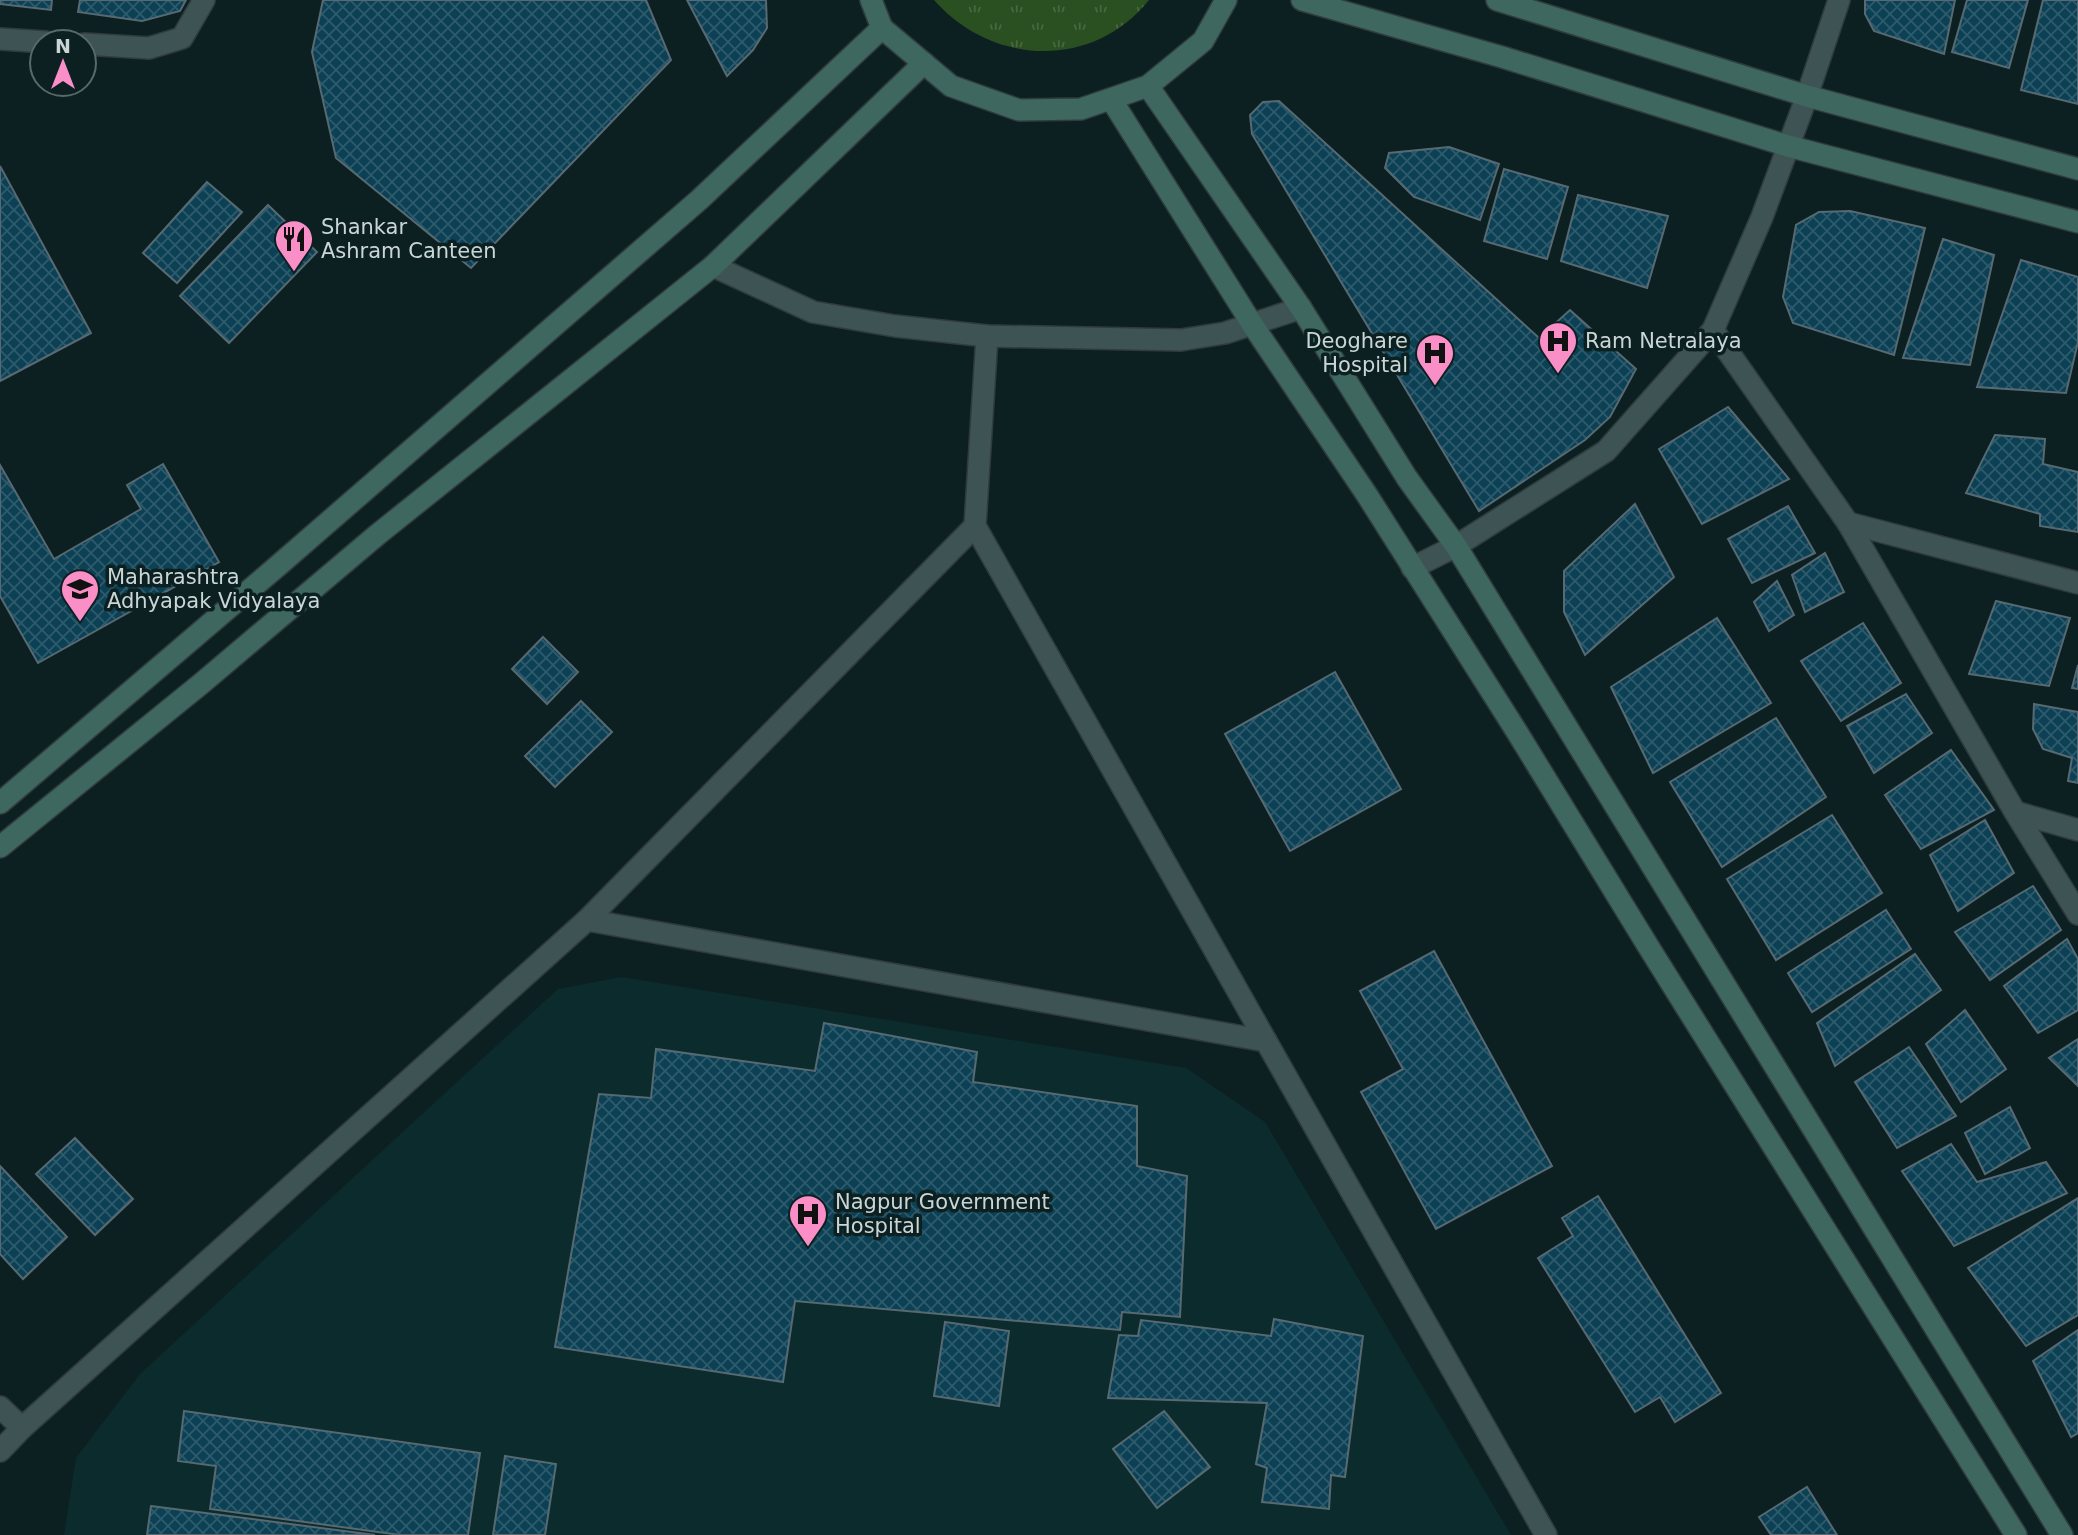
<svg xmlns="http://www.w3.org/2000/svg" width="2078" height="1535" font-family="'DejaVu Sans',sans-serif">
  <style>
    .built { fill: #0c2b2c }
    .grass { fill: url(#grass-tufts) }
    .building { fill: url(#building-cross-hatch); stroke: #576972; stroke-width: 2 }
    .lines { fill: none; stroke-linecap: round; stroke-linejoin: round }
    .service-casing { stroke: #303b3c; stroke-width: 24 }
    .minor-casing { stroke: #303b3c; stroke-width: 24 }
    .tertiary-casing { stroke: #303b3c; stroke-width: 24 }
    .secondary-casing { stroke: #303b3c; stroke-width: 24 }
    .service { stroke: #3e5354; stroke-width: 21 }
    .minor { stroke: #3e5354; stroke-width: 21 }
    .tertiary { stroke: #3e5354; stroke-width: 21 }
    .secondary { stroke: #3e675f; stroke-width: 21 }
    .labels { text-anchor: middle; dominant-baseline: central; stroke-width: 7; stroke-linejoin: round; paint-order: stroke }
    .poi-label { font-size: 21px; fill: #cad6d6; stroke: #0c2021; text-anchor: start }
  </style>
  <defs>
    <pattern id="grass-tufts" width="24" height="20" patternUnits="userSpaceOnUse" patternTransform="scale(1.75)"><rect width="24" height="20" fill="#2a4f21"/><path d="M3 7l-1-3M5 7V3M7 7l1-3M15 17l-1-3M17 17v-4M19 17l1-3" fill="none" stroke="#486840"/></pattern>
    <pattern id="building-cross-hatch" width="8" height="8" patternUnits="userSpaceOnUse" patternTransform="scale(1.75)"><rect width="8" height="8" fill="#0c4054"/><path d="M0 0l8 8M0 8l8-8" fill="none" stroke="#2e5b6c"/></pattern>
  </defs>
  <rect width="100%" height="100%" fill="#0c2021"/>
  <!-- built -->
  <path class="built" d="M621 977 1186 1068 1265 1122 1511 1535H64L76 1458 140 1374 558 989Z"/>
  <!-- grass -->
  <path class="grass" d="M934 0H1149C1093 70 992 66 934 0Z"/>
  <!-- building -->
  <g class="building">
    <path d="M0 0H52L51 10 0 4Z"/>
    <path d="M80 0H186L180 11 142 21 78 12Z"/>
    <path d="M323 0H646L671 60 471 268 336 158 312 52Z"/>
    <path d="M687 0H766L767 28 753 50 727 76Z"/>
    <path d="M1865 0H1955L1944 54 1874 31 1865 14Z"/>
    <path d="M1967 0H2028L2009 68 1952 52Z"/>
    <path d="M2043 0H2078V104L2021 90Z"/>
    <path d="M1279 101 1539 338 1570 310 1636 369 1610 417 1585 440 1479 511 1252 134 1250 115 1263 102Z"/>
    <path d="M1449 147 1499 164 1480 220 1414 197 1385 168 1389 153Z"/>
    <path d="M0 166 91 333 0 381Z"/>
    <path d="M1504 169 1568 187 1547 259 1484 241Z"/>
    <path d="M207 182 242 212 177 283 143 253Z"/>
    <path d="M1578 195 1668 216 1647 288 1561 261Z"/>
    <path d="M268 205 317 252 229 343 180 296Z"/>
    <path d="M1850 211 1925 228 1894 355 1793 323 1783 297 1796 225 1819 212Z"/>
    <path d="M1943 239 1994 255 1970 365 1903 358Z"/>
    <path d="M2021 260 2078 277V342L2066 393 1977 387Z"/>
    <path d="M1728 407 1789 479 1702 524 1659 449Z"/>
    <path d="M1995 435 2045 439 2043 464 2078 472V532L2040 526V514L1966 493Z"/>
    <path d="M163 464 219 562 38 663 0 596V465L54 559 141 509 127 485Z"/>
    <path d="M1635 504 1674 577 1585 655 1564 612V571Z"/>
    <path d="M1788 506 1815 553 1752 583 1728 539Z"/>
    <path d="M1825 553 1844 592 1805 612 1792 575Z"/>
    <path d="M1777 581 1794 615 1769 631 1754 602Z"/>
    <path d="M1996 601 2070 618 2049 686 1969 674Z"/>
    <path d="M1717 618 1771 703 1653 773 1611 687Z"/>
    <path d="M1863 623 1901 683 1841 721 1801 661Z"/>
    <path d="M543 637 578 672 547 704 512 669Z"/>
    <path d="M2078 665V689L2072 688Z"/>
    <path d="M1335 672 1401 789 1290 851 1225 734Z"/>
    <path d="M1906 694 1932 733 1874 773 1847 726Z"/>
    <path d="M581 701 612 732 555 787 525 756Z"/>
    <path d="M2034 704 2078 712V783L2068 781 2072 758 2043 749 2033 729Z"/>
    <path d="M1776 718 1826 797 1722 867 1670 782Z"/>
    <path d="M1951 750 1994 810 1921 849 1885 795Z"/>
    <path d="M1832 815 1882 893 1776 960 1727 879Z"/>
    <path d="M1985 820 2014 873 1958 911 1930 855Z"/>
    <path d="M2033 886 2061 930 1990 980 1955 932Z"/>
    <path d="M1886 910 1911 949 1812 1012 1788 973Z"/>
    <path d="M2067 939 2078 959V1010L2038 1033 2004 986Z"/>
    <path d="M1434 951 1552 1166 1436 1229 1361 1092 1403 1069 1360 991Z"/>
    <path d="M1915 954 1941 990 1835 1066 1817 1023Z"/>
    <path d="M1965 1010 2006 1069 1961 1102 1926 1044Z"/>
    <path d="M824 1023 977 1052 973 1082 1137 1106V1166L1187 1176 1180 1317 1122 1312 1120 1330 795 1301 783 1382 555 1347 599 1094 651 1098 656 1049 815 1071Z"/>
    <path d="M2078 1039V1086L2049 1058Z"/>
    <path d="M1909 1047 1956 1116 1897 1148 1855 1082Z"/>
    <path d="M2010 1107 2030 1148 1985 1174 1965 1133Z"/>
    <path d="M75 1138 133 1199 95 1235 36 1174Z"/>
    <path d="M1951 1144 1977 1182 2046 1162 2067 1193 1954 1246 1902 1171Z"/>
    <path d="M0 1166 67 1237 23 1279 0 1254Z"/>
    <path d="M1598 1196 1721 1393 1675 1422 1660 1397 1635 1412 1538 1258 1573 1236 1562 1218Z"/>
    <path d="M2078 1198V1315L2026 1346 1968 1268Z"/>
    <path d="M1274 1319 1363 1336 1345 1477 1331 1475 1329 1509 1262 1502 1267 1468 1256 1464 1267 1403 1108 1398 1119 1335 1138 1336 1141 1320 1271 1336Z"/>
    <path d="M945 1322 1009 1331 999 1406 934 1396Z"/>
    <path d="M2078 1330V1433L2071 1437 2033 1361Z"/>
    <path d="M184 1411 480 1453 468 1535H400L210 1509 216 1466 178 1461Z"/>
    <path d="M1164 1411 1210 1467 1157 1508 1113 1449Z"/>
    <path d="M505 1456 556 1464 545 1535H493Z"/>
    <path d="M1807 1487 1837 1535H1771L1759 1517Z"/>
    <path d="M151 1506 375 1535H147Z"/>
  </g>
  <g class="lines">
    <defs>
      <g id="service">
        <path d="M987 336 975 526 1266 1041"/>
        <path d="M587 920 975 526"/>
        <path d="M0 1407 22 1428"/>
        <path d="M0 1451 22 1428 587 920 1266 1041 1546 1535"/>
      </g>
      <g id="minor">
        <path d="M0 39 46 42"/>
        <path d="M84 44 149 48 182 38 204 0"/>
        <path d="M1713 330 1848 523 2015 812 2078 914"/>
        <path d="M1848 523 2078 583"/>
        <path d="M1412 568 1456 546 1606 451 1713 330 1762 217 1807 96 1839 0"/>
        <path d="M2015 812 2078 830"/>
      </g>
      <path id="tertiary" d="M713 266 813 312 895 326 987 336 1181 340 1225 333 1301 308"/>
      <g id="secondary">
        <path d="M871 0 882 28 951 86 1019 110 1081 109 1148 86 1203 41 1226 0"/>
        <path d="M1302 0 1502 57 1788 146 2078 222"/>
        <path d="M1497 0 1807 96 2078 169"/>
        <path d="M1148 86 1301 308 1407 478 1456 546 2062 1535"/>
        <path d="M1111 99 1252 324 1367 495 1517 732 1648 946 2016 1535"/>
        <path d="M0 803 280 564 699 200 882 28"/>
        <path d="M0 847 202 683 377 535 713 266 924 63"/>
      </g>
    </defs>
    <!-- service casing -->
    <use href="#service" class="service-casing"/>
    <!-- minor casing -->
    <use href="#minor" class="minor-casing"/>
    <!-- tertiary casing -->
    <use href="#tertiary" class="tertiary-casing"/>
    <!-- secondary casing -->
    <use href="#secondary" class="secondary-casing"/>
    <!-- service -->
    <use href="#service" class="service"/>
    <!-- minor -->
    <use href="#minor" class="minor"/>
    <!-- tertiary -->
    <use href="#tertiary" class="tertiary"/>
    <!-- secondary -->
    <use href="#secondary" class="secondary"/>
  </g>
  <!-- icons -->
  <defs>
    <symbol id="restaurant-pin" viewBox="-11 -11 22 30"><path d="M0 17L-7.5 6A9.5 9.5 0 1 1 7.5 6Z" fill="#fa8fc8" stroke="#0c2021"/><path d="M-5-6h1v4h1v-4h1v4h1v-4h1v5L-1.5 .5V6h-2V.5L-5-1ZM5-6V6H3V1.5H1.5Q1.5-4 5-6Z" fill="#111"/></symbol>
    <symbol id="hospital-pin" viewBox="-11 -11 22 30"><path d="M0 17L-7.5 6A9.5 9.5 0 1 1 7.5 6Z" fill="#fa8fc8" stroke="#0c2021"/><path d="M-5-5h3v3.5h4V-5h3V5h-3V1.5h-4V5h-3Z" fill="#111"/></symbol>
    <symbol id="university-pin" viewBox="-11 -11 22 30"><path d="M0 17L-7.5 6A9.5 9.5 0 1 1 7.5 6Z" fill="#fa8fc8" stroke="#0c2021"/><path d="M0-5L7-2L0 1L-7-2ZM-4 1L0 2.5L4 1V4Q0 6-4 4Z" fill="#111"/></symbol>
  </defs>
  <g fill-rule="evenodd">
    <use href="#restaurant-pin" x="272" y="217" width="44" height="60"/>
    <use href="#hospital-pin" x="1536" y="319" width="44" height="60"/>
    <use href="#hospital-pin" x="1413" y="331" width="44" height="60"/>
    <use href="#university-pin" x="58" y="567" width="44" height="60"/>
    <use href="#hospital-pin" x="786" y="1192" width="44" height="60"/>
  </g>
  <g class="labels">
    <!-- poi labels -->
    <g class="poi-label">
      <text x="321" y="227">Shankar<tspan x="321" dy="24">Ashram Canteen</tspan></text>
      <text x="1408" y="341" text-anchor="end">Deoghare<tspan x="1408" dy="24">Hospital</tspan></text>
      <text x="1585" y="341">Ram Netralaya</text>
      <text x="107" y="577">Maharashtra<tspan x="107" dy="24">Adhyapak Vidyalaya</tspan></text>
      <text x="835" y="1202">Nagpur Government<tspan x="835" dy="24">Hospital</tspan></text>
    </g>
  </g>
  <!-- north arrow -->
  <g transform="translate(63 63)"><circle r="33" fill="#0c2021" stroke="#586969" stroke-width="2"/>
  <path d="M0-5L12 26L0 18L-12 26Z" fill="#fa8fc8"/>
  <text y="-10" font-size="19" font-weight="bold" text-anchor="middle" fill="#cad6d6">N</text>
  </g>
</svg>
